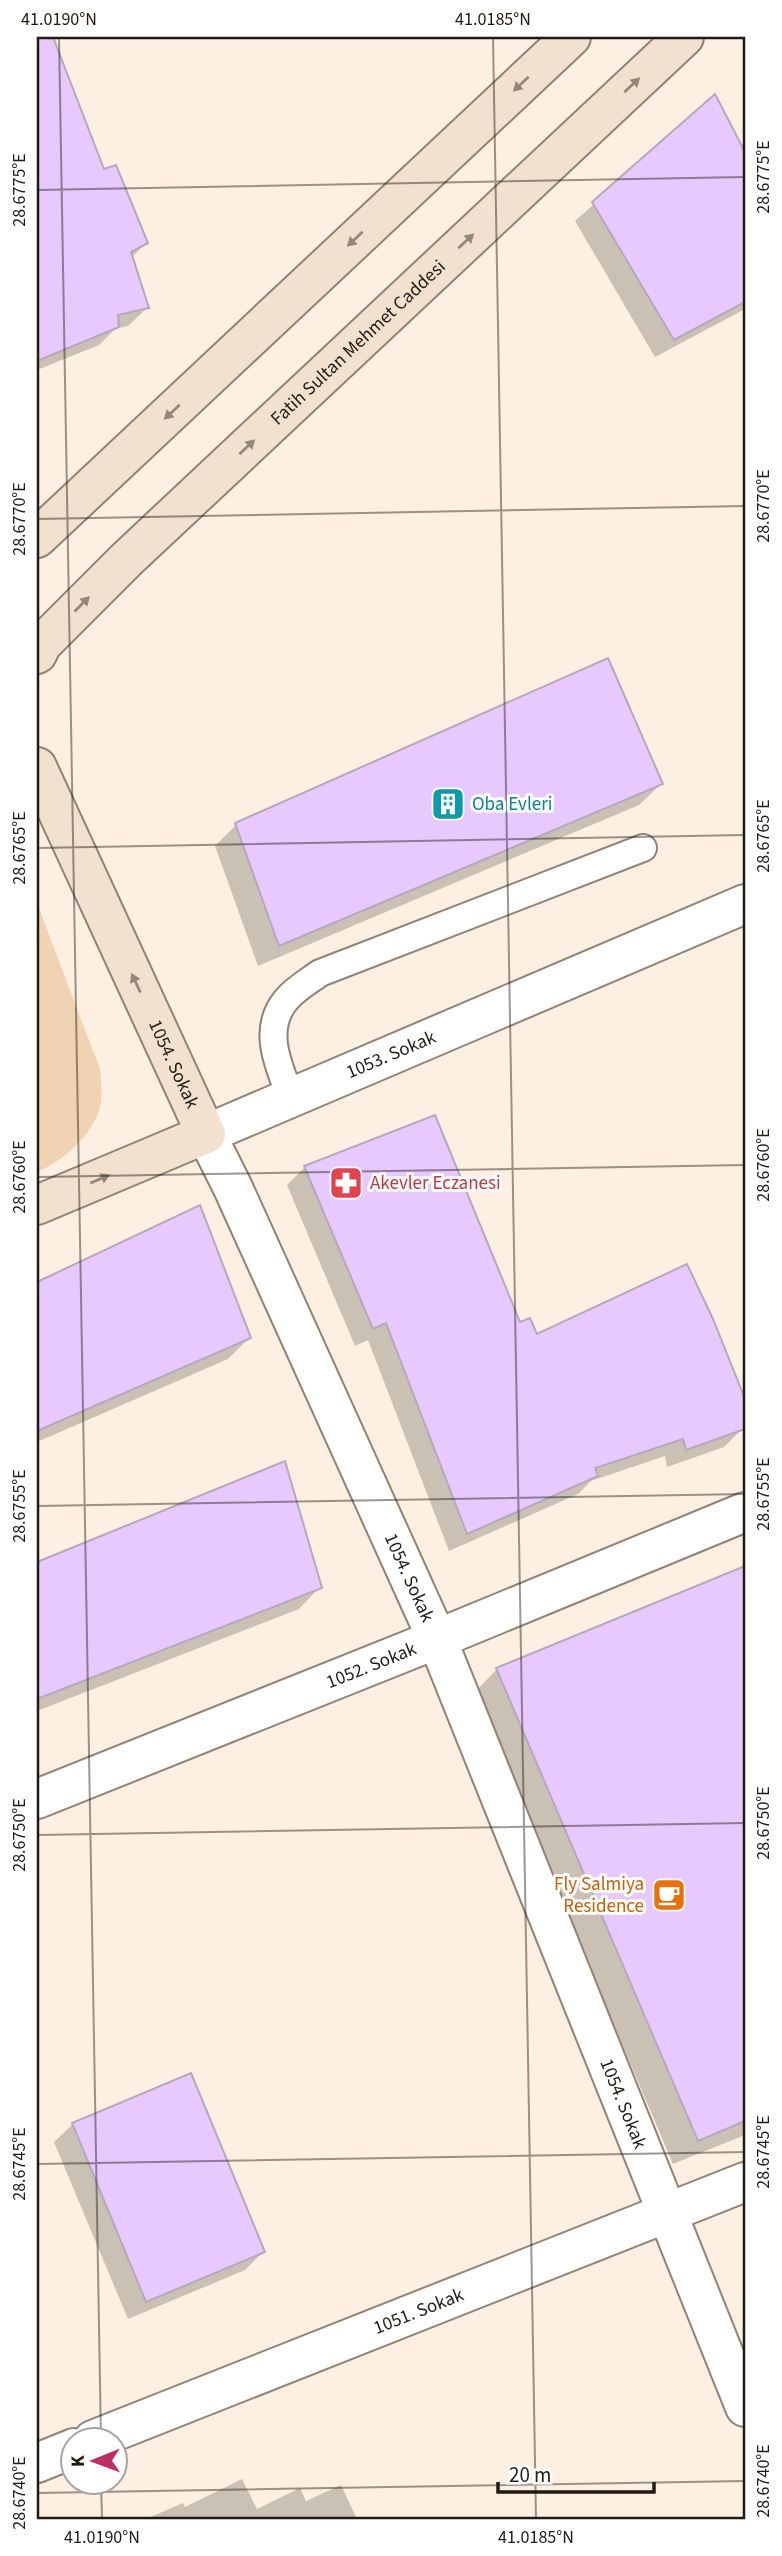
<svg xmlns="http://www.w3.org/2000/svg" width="782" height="2556" font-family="'Source Sans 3',sans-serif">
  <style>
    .green { fill: #f0d3b3 }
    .shadow { fill: #0003 }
    .building { fill: #e7c9ff; stroke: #b3a9bb; stroke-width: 2 }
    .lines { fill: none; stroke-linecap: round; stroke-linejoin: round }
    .lane-casing { stroke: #918374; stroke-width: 30 }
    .street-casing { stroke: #918374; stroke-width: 42 }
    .secondary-casing { stroke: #918374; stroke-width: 42 }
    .lane { stroke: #fff; stroke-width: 26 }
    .street { stroke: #fff; stroke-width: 38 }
    .secondary { stroke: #f1e1ce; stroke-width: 38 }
    .oneway { fill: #93887b }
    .ticks { fill: none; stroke: #211b15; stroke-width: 2; stroke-opacity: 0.45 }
    .labels { text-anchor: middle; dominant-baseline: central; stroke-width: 6; stroke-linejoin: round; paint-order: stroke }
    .street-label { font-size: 19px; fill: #211b15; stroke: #fff }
    .culture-label { font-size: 19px; fill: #0d838f; stroke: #fff; text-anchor: start }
    .health-label { font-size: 19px; fill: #be3a42; stroke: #fff; text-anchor: start }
    .food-label { font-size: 19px; fill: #c56008; stroke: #fff; text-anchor: end }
    .neatline { fill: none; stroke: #211b15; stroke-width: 2.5 }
    .ticks-label { font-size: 18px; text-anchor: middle; fill: #211b15 }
  </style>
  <rect width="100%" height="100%" fill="#fdf0e2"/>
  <!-- green -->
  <path class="green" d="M37 903 100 1069C101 1081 103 1095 100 1107 93 1135 62 1162 37 1172Z"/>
  <!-- shadow -->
  <g class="shadow">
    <path d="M37 37H51L103 171 146 243 131 258 147 308 128 326 115 329 99 345 37 370Z"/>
    <path d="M714 97 745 156V309L655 357 575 221Z"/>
    <path d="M661 784 639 805 258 966 215 846 236 825Z"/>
    <path d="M305 1167 536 1336 711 1319 745 1404V1416L740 1422 742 1429 724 1447 667 1467 665 1456 591 1481 578 1494 449 1551 368 1340 355 1346 287 1185Z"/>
    <path d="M199 1207 249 1338 228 1359 37 1442V1284Z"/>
    <path d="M284 1464 320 1587 299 1609 37 1711V1564Z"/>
    <path d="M745 1568V2135L673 2164 473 1694 497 1669Z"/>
    <path d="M73 2124 263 2252 245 2270 128 2319 54 2142Z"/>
    <path d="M242 2479 257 2509 300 2488 306 2501 341 2485 357 2519H146L183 2503 185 2507Z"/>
  </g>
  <!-- building -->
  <g class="building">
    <path d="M37 37H53L104 169 116 165 148 243 131 252 149 308 118 315 119 327 37 361Z"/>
    <path d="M715 94 745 152V302L674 340 592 202Z"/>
    <path d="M608 658 663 784 279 946 235 823Z"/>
    <path d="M435 1115 520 1322 530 1318 537 1334 687 1264 713 1319 745 1399V1429L686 1450 683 1439 595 1468 598 1476 467 1534 386 1323 373 1329 304 1166Z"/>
    <path d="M200 1205 251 1338 37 1431V1282Z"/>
    <path d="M285 1461 322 1588 37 1699V1562Z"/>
    <path d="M745 1566V2121L698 2141 496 1668Z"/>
    <path d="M191 2073 265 2252 146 2302 72 2123Z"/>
  </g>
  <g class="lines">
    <defs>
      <path id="lane" d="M291 1098C279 1067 261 1030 286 1000 295 989 309 981 320 973L643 848"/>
      <g id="street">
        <path id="s1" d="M745 904 206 1134 233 1188 437 1639 745 2407"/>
        <path id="s2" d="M37 1799 437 1639 745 1512"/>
        <path id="s3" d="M93 2440 745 2182"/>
        <path d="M37 2463 74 2448"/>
      </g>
      <g id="secondary">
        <path d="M37 538 571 37"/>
        <path id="s4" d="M37 654 42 644 126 560 684 37"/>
        <path id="s5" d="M37 767 206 1134 37 1205"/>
      </g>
    </defs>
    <!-- lane casing -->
    <use href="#lane" class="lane-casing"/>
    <!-- street casing -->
    <use href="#street" class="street-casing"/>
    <!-- secondary casing -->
    <use href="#secondary" class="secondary-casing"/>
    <!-- lane -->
    <use href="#lane" class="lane"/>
    <!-- street -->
    <use href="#street" class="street"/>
    <!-- secondary -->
    <use href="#secondary" class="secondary"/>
  </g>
  <!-- one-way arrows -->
  <defs><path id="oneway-solid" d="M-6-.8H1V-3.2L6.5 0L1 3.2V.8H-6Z" transform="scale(1.75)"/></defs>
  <g class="oneway">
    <use href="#oneway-solid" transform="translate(521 84) rotate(137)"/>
    <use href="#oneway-solid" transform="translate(632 85) rotate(-43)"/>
    <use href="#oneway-solid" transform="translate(355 239) rotate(137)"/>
    <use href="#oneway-solid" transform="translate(466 241) rotate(-43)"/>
    <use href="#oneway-solid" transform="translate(172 412) rotate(137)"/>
    <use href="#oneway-solid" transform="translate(247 447) rotate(-43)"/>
    <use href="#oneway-solid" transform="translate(82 604) rotate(-45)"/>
    <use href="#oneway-solid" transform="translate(136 983) rotate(-115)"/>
    <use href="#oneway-solid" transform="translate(100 1179) rotate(-23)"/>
  </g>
  <!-- ticks -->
  <path class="ticks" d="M59 37 101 2440M493 37 536 2519M37 190 745 177M37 519 745 506M37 848 745 835M37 1177 745 1165M37 1506 745 1494M37 1835 745 1823M37 2164 745 2152M101 2482 102 2519M37 2493 745 2481"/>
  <!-- icons -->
  <defs>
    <symbol id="building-square" viewBox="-11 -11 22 22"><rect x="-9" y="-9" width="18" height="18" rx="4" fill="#0f9aa8" stroke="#fff"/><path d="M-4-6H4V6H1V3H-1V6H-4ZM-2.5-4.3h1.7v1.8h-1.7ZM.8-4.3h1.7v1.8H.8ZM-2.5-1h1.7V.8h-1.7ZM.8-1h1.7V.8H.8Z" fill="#fff"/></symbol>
    <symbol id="pharmacy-square" viewBox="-11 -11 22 22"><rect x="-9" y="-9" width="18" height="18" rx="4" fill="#e0444e" stroke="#fff"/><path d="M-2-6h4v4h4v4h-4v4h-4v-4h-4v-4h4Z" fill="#fff"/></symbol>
    <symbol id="cafe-square" viewBox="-11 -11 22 22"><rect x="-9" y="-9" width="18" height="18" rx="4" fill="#e8710a" stroke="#fff"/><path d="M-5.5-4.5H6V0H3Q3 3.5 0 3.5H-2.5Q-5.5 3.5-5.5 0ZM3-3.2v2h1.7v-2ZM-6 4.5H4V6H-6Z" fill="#fff"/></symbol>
  </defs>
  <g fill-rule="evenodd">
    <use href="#building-square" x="429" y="785" width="38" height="38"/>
    <use href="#pharmacy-square" x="327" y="1164" width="38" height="38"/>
    <use href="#cafe-square" x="650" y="1876" width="38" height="38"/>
  </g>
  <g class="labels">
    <!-- street labels -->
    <g class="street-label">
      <text stroke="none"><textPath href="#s4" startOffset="448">Fatih Sultan Mehmet Caddesi</textPath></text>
      <text transform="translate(391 1055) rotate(-23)">1053. Sokak</text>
      <text stroke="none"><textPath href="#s5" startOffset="327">1054. Sokak</textPath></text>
      <text stroke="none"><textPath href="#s1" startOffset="1074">1054. Sokak</textPath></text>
      <text stroke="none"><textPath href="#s2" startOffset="360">1052. Sokak</textPath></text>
      <text stroke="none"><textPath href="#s1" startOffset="1642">1054. Sokak</textPath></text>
      <text stroke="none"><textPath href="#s3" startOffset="350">1051. Sokak</textPath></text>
    </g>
    <!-- culture labels -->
    <g class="culture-label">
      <text x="472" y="804">Oba Evleri</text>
    </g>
    <!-- health labels -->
    <g class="health-label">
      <text x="370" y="1183">Akevler Eczanesi</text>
    </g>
    <!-- food labels -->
    <g class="food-label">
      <text x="644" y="1884">Fly Salmiya<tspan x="644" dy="22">Residence</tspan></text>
    </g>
  </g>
  <!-- border -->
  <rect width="782" height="2556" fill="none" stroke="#ffffff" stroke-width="77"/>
  <!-- north arrow -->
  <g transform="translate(94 2461) rotate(269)"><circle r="33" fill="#ffffff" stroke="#a6a4a1" stroke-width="2"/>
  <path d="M0-5L12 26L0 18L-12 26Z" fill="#bd3063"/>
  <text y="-10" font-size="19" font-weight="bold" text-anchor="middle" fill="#211b15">K</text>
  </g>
  <!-- scale -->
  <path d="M498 2482v10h156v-10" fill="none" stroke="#211b15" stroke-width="3.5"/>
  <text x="509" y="2482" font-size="21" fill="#211b15" stroke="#ffffff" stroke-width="5" paint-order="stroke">20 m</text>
  <rect x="38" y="38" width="706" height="2480" class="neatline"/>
  <g class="ticks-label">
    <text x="59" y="25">41.0190°N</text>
    <text x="493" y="25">41.0185°N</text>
    <text transform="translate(763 177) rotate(-90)" y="6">28.6775°E</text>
    <text transform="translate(19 190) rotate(-90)" y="6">28.6775°E</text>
    <text transform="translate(763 506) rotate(-90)" y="6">28.6770°E</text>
    <text transform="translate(19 519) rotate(-90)" y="6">28.6770°E</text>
    <text transform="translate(763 836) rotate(-90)" y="6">28.6765°E</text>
    <text transform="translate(19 848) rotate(-90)" y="6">28.6765°E</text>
    <text transform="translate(763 1165) rotate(-90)" y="6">28.6760°E</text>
    <text transform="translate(19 1177) rotate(-90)" y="6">28.6760°E</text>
    <text transform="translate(763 1494) rotate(-90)" y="6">28.6755°E</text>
    <text transform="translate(19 1506) rotate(-90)" y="6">28.6755°E</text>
    <text transform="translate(763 1823) rotate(-90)" y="6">28.6750°E</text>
    <text transform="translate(19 1835) rotate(-90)" y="6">28.6750°E</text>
    <text transform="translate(763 2152) rotate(-90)" y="6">28.6745°E</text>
    <text transform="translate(19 2164) rotate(-90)" y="6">28.6745°E</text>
    <text transform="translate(763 2481) rotate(-90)" y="6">28.6740°E</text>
    <text transform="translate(19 2493) rotate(-90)" y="6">28.6740°E</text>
    <text x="102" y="2543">41.0190°N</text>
    <text x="536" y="2543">41.0185°N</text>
  </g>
</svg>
